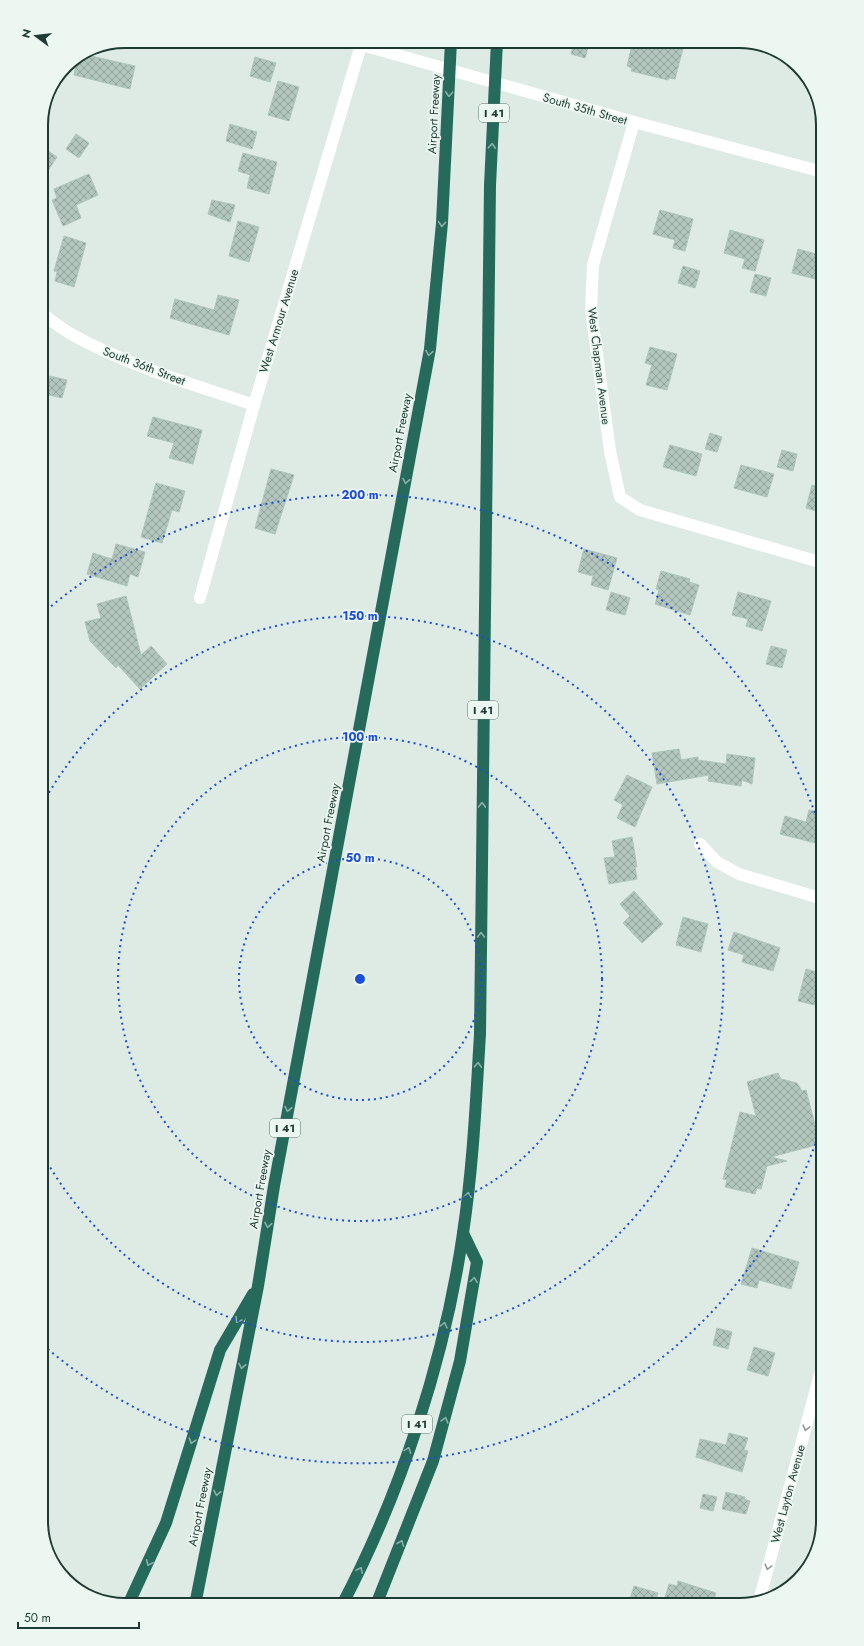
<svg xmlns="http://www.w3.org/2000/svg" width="864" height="1646" font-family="Jost,sans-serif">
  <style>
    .building { fill: url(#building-cross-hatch); stroke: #afc5bc }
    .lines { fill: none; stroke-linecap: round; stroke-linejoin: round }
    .minor { stroke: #fff; stroke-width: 12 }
    .tertiary { stroke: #fff; stroke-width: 12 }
    .secondary { stroke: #fff; stroke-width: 12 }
    .motorway { stroke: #266a5c; stroke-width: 12 }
    .oneway { stroke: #8ab0a7 }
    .oneway2 { stroke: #8e9d99 }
    .ring { fill: none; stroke: #1d4ed8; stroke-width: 2; stroke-dasharray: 2 4 }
    .labels { text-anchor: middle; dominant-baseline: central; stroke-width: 3.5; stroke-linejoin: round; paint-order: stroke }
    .shield { fill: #edf7f2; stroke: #5b736c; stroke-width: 1 }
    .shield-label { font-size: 11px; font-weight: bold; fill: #1d3b33 }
    .street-label { font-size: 12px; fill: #1d3b33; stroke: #edf7f2 }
    .rim { fill: none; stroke: #1d3b33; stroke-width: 2 }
    .centre { fill: #1d4ed8; stroke: #edf7f2; stroke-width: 2 }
    .ring-label { font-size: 12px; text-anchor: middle; font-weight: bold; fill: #1d4ed8; stroke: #edf7f2; stroke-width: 3.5; stroke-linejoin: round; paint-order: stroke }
  </style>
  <defs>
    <pattern id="building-cross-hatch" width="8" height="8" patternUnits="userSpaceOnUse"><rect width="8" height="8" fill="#b2c6bd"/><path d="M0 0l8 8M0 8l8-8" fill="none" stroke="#90a29a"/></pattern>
  </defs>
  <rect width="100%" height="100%" fill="#ddebe4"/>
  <!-- building -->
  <g class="building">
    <path d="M574 41H590L585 58 571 54Z"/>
    <path d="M633 41H685L675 79 669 78 668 80 631 71 632 68 627 66Z"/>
    <path d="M82 54 135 66 130 89 74 75 78 57Z"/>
    <path d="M255 57 276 63 270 82 250 76Z"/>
    <path d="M278 81 299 87 289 121 268 115Z"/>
    <path d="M230 124 257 132 252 149 226 141Z"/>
    <path d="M76 134 89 143 79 158 66 149Z"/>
    <path d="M41 146 57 157 41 181Z"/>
    <path d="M243 153 277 162 269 194 247 188 250 175 238 171Z"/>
    <path d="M89 174 98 195 76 205 81 218 63 226 52 200 57 198 54 189Z"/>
    <path d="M212 200 235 205 230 222 208 214Z"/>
    <path d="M660 210 693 219 685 251 673 248 675 240 653 234Z"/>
    <path d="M238 221 259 227 249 262 229 256Z"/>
    <path d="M730 230 764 240 755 271 742 268 745 259 724 253Z"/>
    <path d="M64 236 86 243 74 287 55 281 57 272 54 271Z"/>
    <path d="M798 249 823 256V281L792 273Z"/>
    <path d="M683 266 700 271 695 288 678 283Z"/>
    <path d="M755 274 771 278 766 296 750 292Z"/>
    <path d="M218 295 239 300 229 335 170 318 175 299 214 310Z"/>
    <path d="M650 347 677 354 667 390 646 385 652 365 645 363Z"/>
    <path d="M50 376 67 380 62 398 45 394Z"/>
    <path d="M153 417 202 430 193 464 169 458 174 443 147 436Z"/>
    <path d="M710 433 722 437 717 452 705 449Z"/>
    <path d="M670 445 702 454 696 476 663 467Z"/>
    <path d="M782 450 797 454 793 471 777 467Z"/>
    <path d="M741 465 774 474 767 497 734 488Z"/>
    <path d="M271 469 294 475 275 534 255 528Z"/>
    <path d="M156 483 185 491 179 512 172 510 162 543 141 537Z"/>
    <path d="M812 485 823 488V513L806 508Z"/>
    <path d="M116 544 145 552 138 577 130 574 127 586 87 574 93 553 112 559Z"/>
    <path d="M584 549 617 558 608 590 591 585 593 576 578 572Z"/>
    <path d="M661 571 690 579 689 582 699 585 690 615 655 604 659 590 656 589Z"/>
    <path d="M611 592 630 598 625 615 606 610Z"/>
    <path d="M738 592 771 601 762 631 746 626 748 619 732 615Z"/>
    <path d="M126 596 141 655 151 646 167 664 140 689 118 665 116 668 90 641 85 622 101 618 97 604Z"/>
    <path d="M771 646 787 650 782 668 766 664Z"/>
    <path d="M679 749 681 760 698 757V760L726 764 727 754 755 758 752 784 742 780 741 786 708 781 709 775 657 784 652 753Z"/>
    <path d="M627 775 652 787 635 827 617 818 623 805 614 800Z"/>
    <path d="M809 810 823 813V845L780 834 785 816 806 822Z"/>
    <path d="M632 837 637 867H635L637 879 609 884 604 858 615 857 612 841Z"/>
    <path d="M634 891 663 924 642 943 623 923 630 916 620 904Z"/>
    <path d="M683 917 708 924 701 952 676 945Z"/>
    <path d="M734 932 780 948 773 971 742 962 744 955 728 950Z"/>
    <path d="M806 969 823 974V1007L798 1001Z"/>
    <path d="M778 1073 781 1079 797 1083 802 1091 806 1090 820 1144 771 1157 787 1161 767 1166 761 1189 757 1188 755 1194 725 1187 727 1180 723 1179 740 1112 756 1116 747 1082Z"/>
    <path d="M752 1248 799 1262 791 1289 759 1280 757 1288 741 1284Z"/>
    <path d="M717 1328 732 1332 728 1349 713 1345Z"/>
    <path d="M754 1347 775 1353 768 1376 747 1370Z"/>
    <path d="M729 1433 748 1438 744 1450 748 1451 742 1472 696 1457 700 1439 726 1445Z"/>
    <path d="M726 1492 745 1497 744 1499 750 1501 746 1514 722 1509Z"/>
    <path d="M703 1494 717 1497 713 1511 700 1508Z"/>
    <path d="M678 1581 716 1593 712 1605H677L664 1601 669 1584 677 1586Z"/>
    <path d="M634 1586 658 1593 654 1605H628Z"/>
  </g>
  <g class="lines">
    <!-- minor -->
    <g class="minor">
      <path d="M634 122 593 265 591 310 610 451 620 497 640 510 823 563"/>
      <path d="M41 313C51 320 61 328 71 334 128 366 192 384 254 405"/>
      <path d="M200 598 254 405 361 45"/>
      <path d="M700 844 717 862 739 874 823 899"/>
    </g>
    <!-- tertiary -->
    <path class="tertiary" d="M348 41 634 122 823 172"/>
    <!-- secondary -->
    <path class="secondary" d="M759 1601 823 1363"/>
    <!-- motorway -->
    <g class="motorway">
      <path d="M128 1605 166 1523 220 1350 253 1294"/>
      <path d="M195 1605 258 1286 274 1186 430 349 442 223 451 41"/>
      <path d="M342 1605C401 1493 445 1358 463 1233 473 1167 476 1100 480 1034L490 185 497 41"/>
      <path d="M376 1605 433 1461 460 1361 477 1262 463 1233"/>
    </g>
  </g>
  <!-- one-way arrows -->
  <defs><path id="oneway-chevron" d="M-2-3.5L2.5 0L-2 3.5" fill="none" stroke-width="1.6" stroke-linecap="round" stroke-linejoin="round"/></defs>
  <g class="oneway">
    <use href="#oneway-chevron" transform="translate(449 94) rotate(93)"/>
    <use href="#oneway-chevron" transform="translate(492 146) rotate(-87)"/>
    <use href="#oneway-chevron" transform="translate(442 224) rotate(94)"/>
    <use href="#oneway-chevron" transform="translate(429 353) rotate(99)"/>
    <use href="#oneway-chevron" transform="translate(406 481) rotate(101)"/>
    <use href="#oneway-chevron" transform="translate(482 805) rotate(-89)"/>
    <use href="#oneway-chevron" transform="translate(481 935) rotate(-89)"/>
    <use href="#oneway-chevron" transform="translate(478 1065) rotate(-87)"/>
    <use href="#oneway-chevron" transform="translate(288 1109) rotate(101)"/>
    <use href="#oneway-chevron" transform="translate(468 1195) rotate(-83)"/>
    <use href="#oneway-chevron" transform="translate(268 1225) rotate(99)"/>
    <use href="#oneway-chevron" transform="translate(474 1280) rotate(-82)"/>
    <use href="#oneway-chevron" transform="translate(238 1320) rotate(121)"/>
    <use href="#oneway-chevron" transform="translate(444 1325) rotate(-76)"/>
    <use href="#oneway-chevron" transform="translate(242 1366) rotate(101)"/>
    <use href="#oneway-chevron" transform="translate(445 1420) rotate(-74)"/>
    <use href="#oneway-chevron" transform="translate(192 1441) rotate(107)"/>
    <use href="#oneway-chevron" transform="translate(408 1450) rotate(-69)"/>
    <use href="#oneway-chevron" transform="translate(217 1493) rotate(101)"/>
    <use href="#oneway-chevron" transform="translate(401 1543) rotate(-68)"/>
    <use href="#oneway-chevron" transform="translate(149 1563) rotate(115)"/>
    <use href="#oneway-chevron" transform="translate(360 1570) rotate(-65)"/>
  </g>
  <g class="oneway2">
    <use href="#oneway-chevron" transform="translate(806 1428) rotate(105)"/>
    <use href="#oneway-chevron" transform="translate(768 1567) rotate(105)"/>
  </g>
  <!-- distance rings -->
  <g class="ring">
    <circle cx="360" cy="979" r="121"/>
    <circle cx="360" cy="979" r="242"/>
    <path d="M43 803A363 363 0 1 1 43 1155"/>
    <path d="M823 1121A484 484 0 0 1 42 1344M42 614A484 484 0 0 1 823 837"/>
  </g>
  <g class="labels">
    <!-- shield labels -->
    <g class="shield">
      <rect x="479" y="104" width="30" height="18" rx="3"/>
      <rect x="468" y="701" width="30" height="18" rx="3"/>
      <rect x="270" y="1119" width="30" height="18" rx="3"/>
      <rect x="402" y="1415" width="30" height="18" rx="3"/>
    </g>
    <g class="shield-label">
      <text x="494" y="113">I 41</text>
      <text x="483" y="710">I 41</text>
      <text x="285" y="1128">I 41</text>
      <text x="417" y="1424">I 41</text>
    </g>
    <!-- street labels -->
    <g class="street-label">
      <text transform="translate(585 109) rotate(16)">South 35th Street</text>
      <text transform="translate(434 114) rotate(-87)">Airport Freeway</text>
      <text transform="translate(279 321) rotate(-73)">West Armour Avenue</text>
      <text transform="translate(144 366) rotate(21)">South 36th Street</text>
      <text transform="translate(599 366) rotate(83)">West Chapman Avenue</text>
      <text transform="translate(400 433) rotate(-79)">Airport Freeway</text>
      <text transform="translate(328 823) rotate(-79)">Airport Freeway</text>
      <text transform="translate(260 1189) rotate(-80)">Airport Freeway</text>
      <text transform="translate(788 1494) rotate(-75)">West Layton Avenue</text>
      <text transform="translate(200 1507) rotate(-79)">Airport Freeway</text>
    </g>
  </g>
  <!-- crop -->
  <path d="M0 0H864V1646H0ZM125 48H739A77 77 0 0 1 816 125V1521A77 77 0 0 1 739 1598H125A77 77 0 0 1 48 1521V125A77 77 0 0 1 125 48Z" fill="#edf7f2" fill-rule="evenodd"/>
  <path class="rim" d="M125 48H739A77 77 0 0 1 816 125V1521A77 77 0 0 1 739 1598H125A77 77 0 0 1 48 1521V125A77 77 0 0 1 125 48Z"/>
  <circle cx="360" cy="979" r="6" class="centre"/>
  <g class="ring-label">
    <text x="360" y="499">200 m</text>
    <text x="360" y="620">150 m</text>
    <text x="360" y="741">100 m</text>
    <text x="360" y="862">50 m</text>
  </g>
  <!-- north arrow -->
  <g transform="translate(36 36) rotate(285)" stroke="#edf7f2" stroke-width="3" paint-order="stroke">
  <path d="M0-3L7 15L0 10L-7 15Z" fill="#1d3b33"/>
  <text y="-6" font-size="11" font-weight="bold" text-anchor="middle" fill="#1d3b33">N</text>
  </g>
  <!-- scale -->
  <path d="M18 1622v6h121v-6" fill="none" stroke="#1d3b33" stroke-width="2"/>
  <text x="24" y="1622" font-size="12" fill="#1d3b33" stroke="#edf7f2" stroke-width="3" paint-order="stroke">50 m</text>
</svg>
